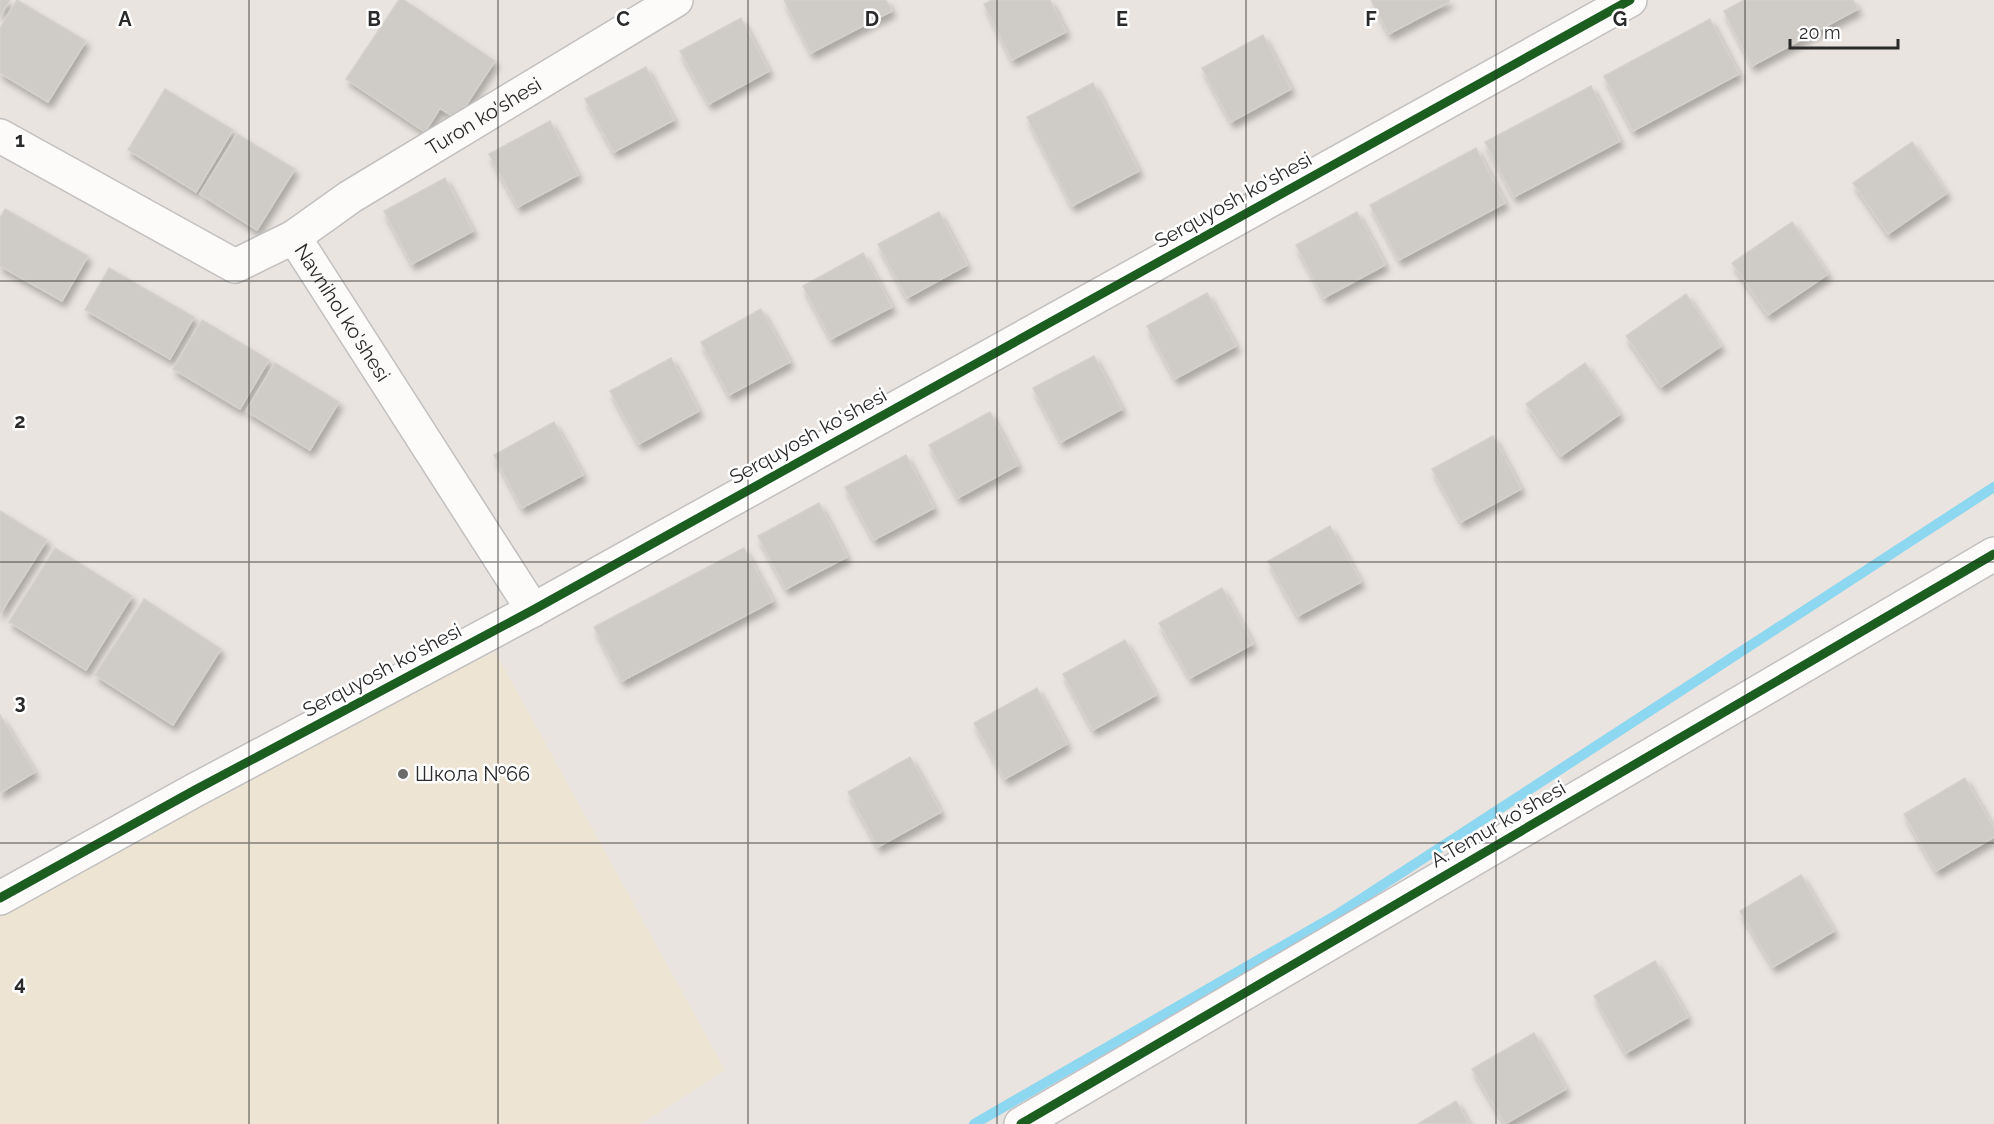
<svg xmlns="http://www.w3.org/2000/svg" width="1994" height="1124" font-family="Raleway,sans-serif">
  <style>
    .education { fill: #ede4d3 }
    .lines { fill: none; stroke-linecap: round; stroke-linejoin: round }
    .stream { stroke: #8dd7f0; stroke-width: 10 }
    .building { fill: #cfccc8; stroke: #d4d0cb; stroke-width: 1.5; filter: url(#shadow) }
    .street-casing { stroke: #c2c0c1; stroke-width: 36 }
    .street { stroke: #fcfbfa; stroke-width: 33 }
    .cycleway-casing { stroke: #fff; stroke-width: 13 }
    .cycleway { stroke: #1b5e20; stroke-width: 9 }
    .grid { fill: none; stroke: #2a2a2a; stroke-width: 1.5; stroke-opacity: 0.55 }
    .poi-dot { fill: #6d6b69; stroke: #fff; stroke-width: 2 }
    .labels { text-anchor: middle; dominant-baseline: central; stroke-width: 5; stroke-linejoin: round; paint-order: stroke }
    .street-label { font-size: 20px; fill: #2a2a2a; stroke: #fff }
    .poi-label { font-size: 20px; fill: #2a2a2a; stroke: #fff; text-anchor: start }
    .grid-label { font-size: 20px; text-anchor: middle; font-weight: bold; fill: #2a2a2a; stroke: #fff; stroke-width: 5; stroke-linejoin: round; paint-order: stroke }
  </style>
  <defs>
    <filter id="shadow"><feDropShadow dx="3.5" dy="6" stdDeviation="3" flood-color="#0004"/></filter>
  </defs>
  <rect width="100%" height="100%" fill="#e9e4df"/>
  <!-- education -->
  <path class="education" d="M487 637 725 1070 641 1124H0V910Z"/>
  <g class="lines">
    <!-- stream -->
    <path class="stream" d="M974 1124 1338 914 1994 487"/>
  </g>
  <!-- building -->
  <g class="building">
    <path d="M0 0H10L0 16Z"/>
    <path d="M17 0 86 41 48 102 0 73V28Z"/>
    <path d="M399 0H404L495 61 457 119 440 108 425 132 346 79Z"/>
    <path d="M784 0H886L892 11 811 53Z"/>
    <path d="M992 0H1050L1066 32 1012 60 984 4Z"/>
    <path d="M1371 0H1449V2L1389 34Z"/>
    <path d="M1744 0H1853L1858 9 1752 66 1724 11Z"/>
    <path d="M741 18 769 71 709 104 680 51Z"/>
    <path d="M1710 19 1739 74 1633 131 1604 76Z"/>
    <path d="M1263 35 1291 89 1231 122 1202 68Z"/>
    <path d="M646 67 674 120 614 152 585 99Z"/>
    <path d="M1093 83 1139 171 1072 206 1027 117Z"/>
    <path d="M1591 86 1620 141 1514 197 1485 142Z"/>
    <path d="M165 89 233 130 196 192 128 150Z"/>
    <path d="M550 121 578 175 518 207 489 154Z"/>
    <path d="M237 134 295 169 257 230 200 194Z"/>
    <path d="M1912 142 1947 193 1888 234 1853 183Z"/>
    <path d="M1476 148 1505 203 1399 260 1370 205Z"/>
    <path d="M445 178 473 231 412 264 384 211Z"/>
    <path d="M5 209 88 256 62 301 0 266V218Z"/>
    <path d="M939 212 967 265 907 298 878 244Z"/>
    <path d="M1357 212 1385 265 1324 298 1296 245Z"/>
    <path d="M1792 222 1828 274 1768 315 1732 263Z"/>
    <path d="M863 253 892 307 831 339 803 286Z"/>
    <path d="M109 268 194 317 170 359 85 310Z"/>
    <path d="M1207 293 1236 346 1175 379 1147 326Z"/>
    <path d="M1686 294 1721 346 1661 387 1626 336Z"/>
    <path d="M761 309 790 362 729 395 701 342Z"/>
    <path d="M202 320 269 360 240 409 173 369Z"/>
    <path d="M1094 356 1122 409 1061 442 1033 388Z"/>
    <path d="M671 358 699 411 639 444 610 391Z"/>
    <path d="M275 363 339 402 310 450 246 411Z"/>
    <path d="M1585 363 1620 414 1561 456 1526 404Z"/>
    <path d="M990 412 1018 465 958 498 929 445Z"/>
    <path d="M554 422 583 475 522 508 494 455Z"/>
    <path d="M1493 436 1521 489 1461 522 1432 469Z"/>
    <path d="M906 455 934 508 874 540 845 487Z"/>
    <path d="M819 503 847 557 786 589 758 536Z"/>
    <path d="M0 511 47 540 0 614Z"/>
    <path d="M1330 526 1361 582 1298 616 1268 561Z"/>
    <path d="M55 548 132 596 86 670 9 622Z"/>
    <path d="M744 548 773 601 622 681 594 627Z"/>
    <path d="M1222 588 1253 644 1190 678 1159 623Z"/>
    <path d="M144 599 221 649 173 725 95 675Z"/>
    <path d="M1125 640 1156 695 1093 730 1063 674Z"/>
    <path d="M1037 688 1067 744 1005 779 974 723Z"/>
    <path d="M0 715 35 772 0 793Z"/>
    <path d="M910 757 941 812 878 847 848 792Z"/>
    <path d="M1965 778 1994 829V837L1936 871 1904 814Z"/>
    <path d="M1801 875 1834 931 1773 967 1740 911Z"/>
    <path d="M1655 961 1688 1017 1626 1053 1594 996Z"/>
    <path d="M1534 1033 1566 1089 1505 1124 1472 1069Z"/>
    <path d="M1456 1101 1469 1124H1418Z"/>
  </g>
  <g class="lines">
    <defs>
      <g id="street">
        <path id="s1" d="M0 136 235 266 294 237 533 610"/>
        <path id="s2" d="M294 237 350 197 676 0"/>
        <path d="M0 898 195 790 533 610 1630 0"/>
        <path d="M1021 1124 1994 554"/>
      </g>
    </defs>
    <!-- street casing -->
    <use href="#street" class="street-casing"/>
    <!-- street -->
    <use href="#street" class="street"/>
    <defs>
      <g id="cycleway">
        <path d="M0 898 195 790 533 610 1630 0"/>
        <path d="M1021 1124 1994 554"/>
      </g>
    </defs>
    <!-- cycleway casing -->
    <use href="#cycleway" class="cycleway-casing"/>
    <!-- cycleway -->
    <use href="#cycleway" class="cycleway"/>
  </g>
  <!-- grid -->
  <path class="grid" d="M249 0V1124M498 0V1124M748 0V1124M997 0V1124M1246 0V1124M1496 0V1124M1745 0V1124M0 281H1994M0 562H1994M0 843H1994"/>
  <!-- markers -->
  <circle class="poi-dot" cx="403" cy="774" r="6"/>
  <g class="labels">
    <!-- street labels -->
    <g class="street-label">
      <text stroke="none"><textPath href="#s2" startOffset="225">Turon ko'shesi</textPath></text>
      <text transform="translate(1233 200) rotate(-29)">Serquyosh ko'shesi</text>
      <text stroke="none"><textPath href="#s1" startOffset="424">Navnihol ko'shesi</textPath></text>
      <text transform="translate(808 436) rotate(-29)">Serquyosh ko'shesi</text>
      <text transform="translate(382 670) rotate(-28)">Serquyosh ko'shesi</text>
      <text transform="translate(1498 824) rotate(-30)">A.Temur ko'shesi</text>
    </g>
    <!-- poi labels -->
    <g class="poi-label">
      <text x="415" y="774">Школа №66</text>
    </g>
  </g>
  <g class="grid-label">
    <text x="125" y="26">A</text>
    <text x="374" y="26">B</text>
    <text x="623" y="26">C</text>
    <text x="872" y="26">D</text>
    <text x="1122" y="26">E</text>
    <text x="1371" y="26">F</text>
    <text x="1620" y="26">G</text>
    <text x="20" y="147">1</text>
    <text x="20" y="428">2</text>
    <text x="20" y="709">3</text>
    <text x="20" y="990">4</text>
  </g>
  <!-- scale -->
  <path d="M1790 39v9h108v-9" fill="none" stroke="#2a2a2a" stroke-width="3"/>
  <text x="1799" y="39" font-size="18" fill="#2a2a2a" stroke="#ffffff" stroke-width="4.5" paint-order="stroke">20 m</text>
</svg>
